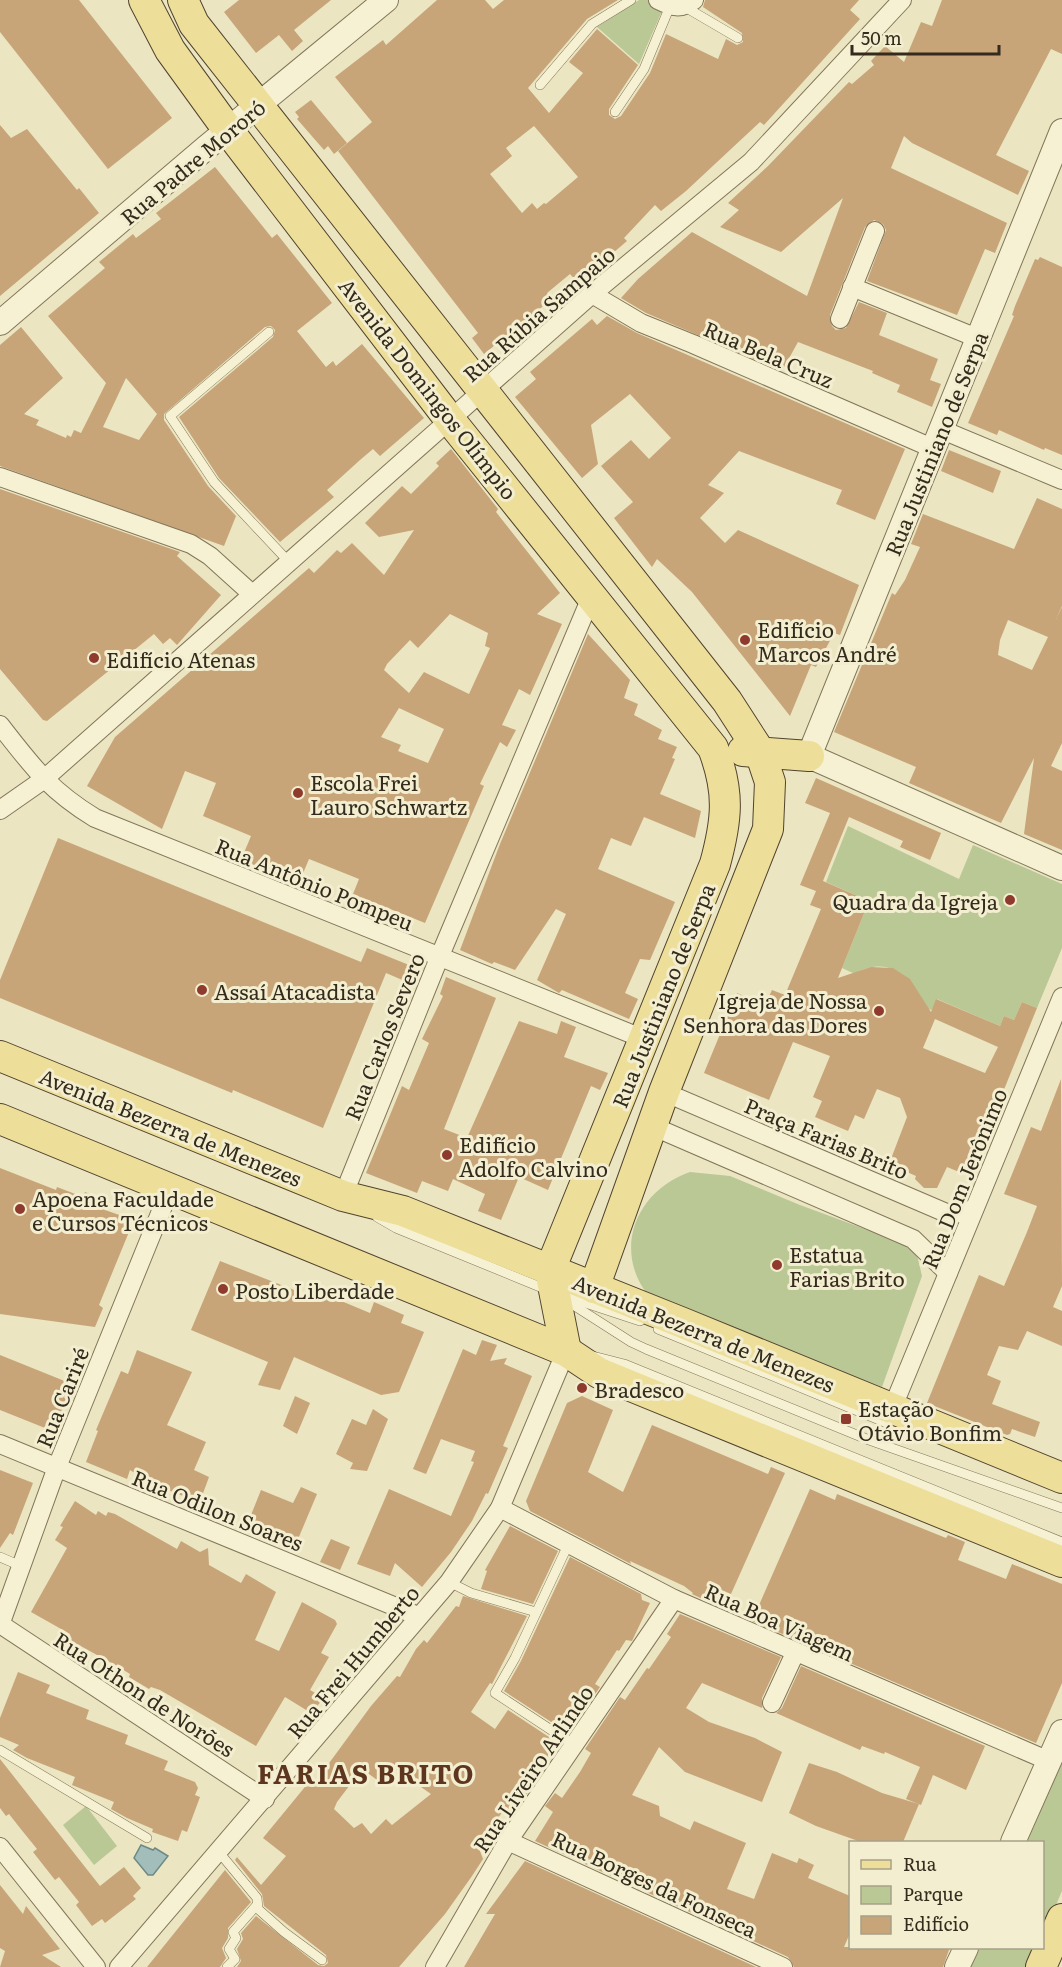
<svg xmlns="http://www.w3.org/2000/svg" width="1062" height="1967" font-family="Literata,serif">
  <style>
    .green { fill: #bac896 }
    .water { fill: #a3bdba; stroke: #6b8a87; stroke-width: 1.5 }
    .building { fill: #c7a579; fill-rule: evenodd }
    .lines { fill: none; stroke-linecap: round; stroke-linejoin: round }
    .service-casing { stroke: #83765a; stroke-width: 10 }
    .minor-casing { stroke: #83765a; stroke-width: 20 }
    .tertiary-casing { stroke: #83765a; stroke-width: 26 }
    .primary-casing { stroke: #51432e; stroke-width: 32 }
    .service { stroke: #f6f1d3; stroke-width: 9 }
    .minor { stroke: #f6f1d3; stroke-width: 18 }
    .tertiary { stroke: #f6f1d3; stroke-width: 24 }
    .primary { stroke: #eddf9a; stroke-width: 30 }
    .poi-dot { fill: #8e3b2d; stroke: #f3eed0; stroke-width: 2 }
    .labels { text-anchor: middle; dominant-baseline: central; stroke-width: 6; stroke-linejoin: round; paint-order: stroke }
    .street-label { font-size: 21px; fill: #342b1d; stroke: #f3eed0 }
    .poi-label { font-size: 21px; fill: #342b1d; stroke: #f3eed0; text-anchor: start }
    .district-label { font-size: 27px; font-weight: bold; letter-spacing: 1.5px; fill: #5e361f; stroke: #f3eed0 }
  </style>
  <rect width="100%" height="100%" fill="#ebe5c1"/>
  <!-- green -->
  <g class="green">
    <path d="M639 0H648L662 11 639 64 597 27Z"/>
    <path d="M848 826 959 879 973 845 1062 884V948L1037 1008 1022 1002 1014 1020 1004 1016 1000 1026 937 999 932 1010 921 1007C915 975 886 955 855 974L842 968 869 901 826 882Z"/>
    <path d="M690 1172 730 1176 800 1205 900 1242 917 1255 922 1276 882 1387 648 1295C612 1249 637 1190 690 1172Z"/>
    <path d="M1062 1762V1891L1043 1935 1042 1842H1026Z"/>
    <path d="M86 1806 117 1846 94 1865 63 1825Z"/>
    <path d="M980 1948H1037L1028 1967H971Z"/>
  </g>
  <!-- water -->
  <path class="water" d="M141 1845 153 1850 155 1848 168 1856 153 1875H148L134 1858Z"/>
  <!-- building -->
  <g class="building">
    <path d="M0 0H79L172 118 108 169 0 32Z"/>
    <path d="M239 0H331L294 30 303 41 292 51 279 35 256 53 224 12Z"/>
    <path d="M437 0H485L493 9 504 0H618L587 19 528 88 549 113 583 73 569 62 597 29 638 65 609 109V115L615 119 621 116 650 73 666 34 718 59 726 39 737 45 743 42 742 33 703 7 705 0H859L850 10 860 19 764 125 760 122 686 191 661 211 655 205 624 238 627 241 578 283 570 274 547 293 552 299 484 354 472 338 478 333 338 151 372 122 335 77 383 40 386 45ZM534 126 578 177 546 204 544 203 537 209 532 203 522 213 490 174 512 156 506 148Z"/>
    <path d="M942 0H1062V54L1051 49 996 155 1029 171 1018 195 912 143 904 136 891 168 1007 223 995 253 985 249 957 315 867 281 886 230 883 224 874 220 865 227 830 315 832 326 836 330 846 328 859 302 887 313 879 335 938 359 930 380 941 384 932 407 897 392 900 385 872 373 873 371 798 342 782 371 646 313 621 298 638 279 692 232 807 296 843 198 781 252 720 227 739 210 728 203 768 166 849 82 852 84 874 65 871 61 885 46 904 62 921 22 932 26Z"/>
    <path d="M311 100 347 143 334 154 328 146 324 150 297 119 299 117 295 112Z"/>
    <path d="M0 125 11 138 27 129 77 190 79 188 99 213 0 296Z"/>
    <path d="M215 167 272 238 277 234 332 303 297 331 326 367 333 361 336 366 362 344 424 418 380 456 373 449 360 460 327 490 334 497 280 542 219 478 179 417 273 337 275 330 271 326 265 327 164 414V420L208 486 236 516 224 546 0 466V345L21 327 63 378 24 414 39 420 36 425 66 438 67 435 71 437 74 430 81 433 106 383 48 316 105 268 99 262 133 234 136 238 161 219 156 213ZM126 378 157 414 139 440 103 427Z"/>
    <path d="M1040 257 1062 267V455L1045 448 1044 450 999 430 997 435 968 423 1014 316 1012 315 1015 306 1035 259 1038 260Z"/>
    <path d="M607 316 637 333 905 449 875 520 836 504 842 490 739 451 708 485 724 493 700 518 725 543 738 530 859 585 840 635 834 633 816 667 811 665 790 716 692 592 657 559 652 567 614 518 633 502 601 466 631 440 649 459 671 438 630 394 591 425 598 464 582 478 515 397 536 379 530 372 592 319 597 325Z"/>
    <path d="M451 449 498 509 496 512 560 593 537 614 562 624 530 695 519 689 502 725 516 730 507 747 500 742 480 784 484 786 425 923 353 894 359 879 309 859 299 883 241 860 251 836 203 816 216 783 185 771 162 829 87 786 115 737 309 568 314 573 337 550 341 553 352 543 384 575 414 530 379 537 365 523 402 486 411 494 439 466 436 463ZM450 614 488 633 485 646 490 648 469 694 424 672 409 693 384 670 387 664 410 640 418 648ZM399 708 444 729 428 763 398 751 401 745 381 737Z"/>
    <path d="M949 450 1001 471 993 493 941 471Z"/>
    <path d="M0 489 180 552 177 556 221 595 177 645 170 638 163 644 154 634 47 721 43 720 0 669Z"/>
    <path d="M1037 498 1062 509V606L1056 619 1062 607V743L1051 766 1062 771V850L1024 834 1034 758 1001 823 909 783 916 767 834 732 892 593 895 595 905 580 920 547 911 544 923 514 1014 549ZM1008 620 1048 637 1032 670 998 655 1000 640Z"/>
    <path d="M588 634 630 680 624 698 638 704 634 715 662 730 658 739 677 747 672 758 675 759 660 794 701 811 695 838 644 817 631 846 611 838 598 869 675 902 650 960 640 959 625 993 638 999 629 1019 562 990 559 993 537 980 566 914 556 909 515 970 494 962 492 964 460 950 500 844Z"/>
    <path d="M816 778 941 833 930 860 900 847 903 841 849 817 823 881 869 901 838 978 871 967 893 968 910 979 931 1012 936 999 1000 1026 1004 1016 1014 1020 1022 1002 1037 1008 969 1176 947 1167 937 1188H924L915 1179 916 1176 889 1164 907 1117 900 1098 877 1089 864 1119 855 1115 848 1131 815 1117 822 1101 813 1097 830 1056 793 1042 769 1100 704 1073 737 993 765 1005 772 990 785 995 821 909 810 905 816 891 800 885 830 813 805 803ZM935 1019 998 1047 985 1073 923 1048Z"/>
    <path d="M58 838 361 962 367 948 409 965 412 971 407 982 386 973 323 1128 233 1090 232 1093 0 998V980Z"/>
    <path d="M446 977 496 998 444 1129 467 1138 519 1021 557 1034 561 1021 576 1027 564 1057 608 1073 600 1090 591 1086 548 1190 519 1177 501 1220 478 1211 485 1194 453 1179 448 1191 422 1181 417 1193 366 1173 402 1086 409 1090 429 1043 422 1039 443 996 440 994Z"/>
    <path d="M1061 1079 1062 1286 1053 1307 1062 1311V1346L1027 1331 1018 1350 999 1346 987 1375 1001 1381 992 1404 1040 1422 1035 1437 1012 1429 1010 1434 1007 1435 927 1403 979 1275 1004 1286 1027 1232 1037 1206 1004 1194 1031 1127 1041 1131Z"/>
    <path d="M0 1168 56 1190 57 1187 83 1197 85 1192 109 1202 105 1210 128 1218 131 1227 99 1305 103 1308 95 1327 0 1314Z"/>
    <path d="M220 1261 317 1299 321 1288 336 1294 334 1298 370 1313 374 1302 404 1315 401 1323 424 1332 399 1392 381 1395 294 1357 280 1390 258 1385 268 1362 191 1330Z"/>
    <path d="M482 1340 497 1345 490 1361 507 1358 504 1364 532 1376 503 1446 508 1448 488 1494 486 1493 472 1521 451 1552 422 1587 395 1563 390 1576 357 1564 389 1489 451 1516 474 1462 471 1461 475 1451 441 1439 426 1474 413 1469 463 1349 476 1355Z"/>
    <path d="M137 1350 192 1372 167 1425 206 1442 194 1470 209 1477 198 1507 181 1500 183 1496 150 1483 130 1470 127 1479 86 1462 98 1431 96 1430 121 1371 128 1374Z"/>
    <path d="M0 1355 72 1384 61 1412 58 1411 53 1421 48 1419 45 1428 0 1410Z"/>
    <path d="M295 1396 310 1403 297 1434 283 1426Z"/>
    <path d="M582 1396 613 1410 588 1472 623 1492 652 1425 768 1474 771 1467 785 1473 731 1594 717 1588 711 1603 692 1594 693 1593 684 1586 630 1561 631 1564 530 1511 526 1501 567 1403Z"/>
    <path d="M373 1409 388 1419 367 1471 350 1469 353 1463 336 1454 352 1419 366 1425Z"/>
    <path d="M0 1470 33 1483 13 1535 10 1533 0 1548Z"/>
    <path d="M301 1487 317 1494 293 1551 245 1530 261 1490 293 1503Z"/>
    <path d="M810 1489 835 1500 837 1494 946 1538 948 1535 965 1542 958 1560 1006 1579 1012 1564 1062 1584V1683L1036 1743 752 1621Z"/>
    <path d="M75 1501 96 1515 98 1511 106 1516 108 1512 115 1514 177 1549 181 1541 200 1552 208 1548 209 1565 241 1583 246 1574 276 1592 255 1640 279 1651 302 1602 335 1620 337 1624 321 1653 329 1657 310 1690 324 1698 311 1713 285 1697 256 1746 160 1690 151 1687 149 1689 129 1677 130 1674 117 1666 68 1639 70 1634 31 1612 67 1548 55 1540 63 1527 60 1526Z"/>
    <path d="M510 1526 558 1551 533 1604 481 1589 487 1571 485 1570Z"/>
    <path d="M331 1539 350 1547 340 1570 320 1562Z"/>
    <path d="M570 1557 641 1594 642 1600 650 1603 632 1641 626 1640 619 1651 617 1650 595 1684 600 1687 568 1733 504 1691 521 1661Z"/>
    <path d="M463 1596 527 1616 492 1684 490 1683 471 1712 495 1729 508 1710 558 1743 534 1777 537 1779 513 1814 506 1808 477 1843 483 1859 472 1876 445 1914 399 1967H237L241 1961 237 1949 243 1939 241 1933 256 1916 318 1965 324 1966 328 1963 326 1955 264 1906 262 1894 235 1860 237 1857 261 1885 286 1856 263 1838 309 1782 313 1785 371 1706 397 1676 400 1677 416 1649 424 1640 427 1643 456 1606 459 1607ZM391 1766 431 1794 392 1825 386 1819 371 1834 362 1823 354 1828 334 1809 337 1802 362 1769 380 1782Z"/>
    <path d="M680 1614 781 1657 762 1698V1708L702 1683 686 1708 709 1722 755 1738 782 1752 762 1802 685 1772 659 1747 632 1795 659 1806 660 1816 690 1830 694 1821 746 1843 727 1889 754 1899 772 1853 797 1863 799 1858 814 1865 808 1878 850 1896V1933L844 1947H950L943 1967H794L788 1957 535 1841 553 1812 545 1806 555 1793 562 1798 580 1772 591 1753 585 1749 620 1697 625 1700 647 1668 649 1669 671 1637 667 1634Z"/>
    <path d="M801 1666 985 1746 966 1790 933 1775 921 1805 906 1799 920 1767 885 1752 884 1754 862 1746 860 1750 776 1713 782 1708Z"/>
    <path d="M18 1672 50 1685 46 1693 89 1710 86 1719 128 1735 125 1744 168 1761 164 1770 195 1782 198 1788 195 1795 200 1797 187 1832 182 1830 178 1841 152 1832 153 1829 127 1818 111 1809 114 1802 72 1785 75 1777 27 1758 13 1750 19 1745 0 1737V1718Z"/>
    <path d="M0 1759 100 1886 124 1867 141 1888 133 1896 136 1899 105 1923 102 1919 92 1926 76 1905 79 1902 59 1877 55 1880 33 1852 37 1849 20 1828 9 1814 6 1816 0 1808Z"/>
    <path d="M809 1763 837 1772 882 1793 919 1804 903 1842H861L816 1826 789 1813Z"/>
    <path d="M525 1861 756 1967H464L495 1914H486Z"/>
    <path d="M225 1870 251 1902 228 1928V1938L222 1948 226 1958 220 1967H147Z"/>
    <path d="M0 1885 23 1914 26 1906 60 1949 42 1955 61 1967H0L5 1951 0 1948Z"/>
  </g>
  <g class="lines">
    <defs>
      <g id="service">
        <path d="M685 7 738 38"/>
        <path d="M540 85 592 24 631 0"/>
        <path d="M615 112 644 69 670 6"/>
        <path d="M269 332 170 416 214 482 288 561"/>
        <path d="M377 1217 396 1228 555 1293 640 1321"/>
        <path d="M567 1301 631 1342 646 1349 869 1440 1062 1508"/>
        <path d="M658 1329 887 1423"/>
        <path d="M589 1355 624 1364 1062 1542"/>
        <path d="M568 1545 515 1658 495 1693 574 1745"/>
        <path d="M0 1557 21 1566"/>
        <path d="M449 1582 471 1593 536 1612"/>
        <path d="M0 1750 147 1838"/>
        <path d="M218 1851 257 1898 258 1909 284 1932 322 1960"/>
        <path d="M227 1967 235 1959 229 1949 236 1938 233 1932 256 1906"/>
      </g>
      <g id="minor">
        <path d="M658 0C672 7 681 10 694 0"/>
        <path d="M852 287 977 338"/>
        <path d="M592 294 641 323 693 344 932 448"/>
        <path d="M840 319 875 231"/>
        <path d="M940 429 1062 480"/>
        <path d="M0 477 191 544 210 556 251 593"/>
        <path d="M0 725C32 766 49 790 95 818L644 1039"/>
        <path d="M0 810 43 780 592 294 751 162 902 0"/>
        <path d="M664 1092 951 1215 974 1209"/>
        <path d="M652 1126 913 1239 948 1273"/>
        <path d="M343 1196 439 958 592 595"/>
        <path d="M892 1409 1062 997"/>
        <path d="M0 1444 418 1616"/>
        <path d="M500 1508 674 1599 1049 1761"/>
        <path d="M0 1624 265 1799"/>
        <path d="M0 1625 57 1467 170 1189"/>
        <path d="M772 1703 795 1653"/>
        <path d="M508 1841 783 1967"/>
        <path d="M0 1847 96 1967"/>
        <path d="M119 1967 449 1582 500 1508 566 1351"/>
        <path d="M435 1967 508 1841 674 1599"/>
      </g>
      <g id="tertiary">
        <path d="M1062 131 809 756 1062 868"/>
        <path d="M0 323 207 147 386 0"/>
        <path d="M1013 1842 1062 1732"/>
        <path d="M957 1967 966 1948"/>
      </g>
      <g id="primary">
        <path d="M144 0 170 50 228 130 450 420 713 748C730 792 727 820 715 864L550 1270 566 1351"/>
        <path d="M183 0 194 24 727 701 760 752 770 782 768 829 664 1092 594 1288"/>
        <path d="M743 751 809 756"/>
        <path d="M0 1056 343 1196 403 1211 683 1323 1062 1478"/>
        <path d="M0 1119 566 1351 599 1373 1062 1562"/>
        <path d="M1041 1967 1062 1919"/>
      </g>
    </defs>
    <!-- service casing -->
    <use href="#service" class="service-casing"/>
    <!-- minor casing -->
    <use href="#minor" class="minor-casing"/>
    <!-- tertiary casing -->
    <use href="#tertiary" class="tertiary-casing"/>
    <!-- primary casing -->
    <use href="#primary" class="primary-casing"/>
    <!-- service -->
    <use href="#service" class="service"/>
    <!-- minor -->
    <use href="#minor" class="minor"/>
    <!-- tertiary -->
    <use href="#tertiary" class="tertiary"/>
    <!-- primary -->
    <use href="#primary" class="primary"/>
  </g>
  <!-- markers -->
  <g class="poi-dot">
    <circle cx="745" cy="640" r="6"/>
    <circle cx="94" cy="658" r="6"/>
    <circle cx="298" cy="793" r="6"/>
    <circle cx="1010" cy="900" r="6"/>
    <circle cx="202" cy="990" r="6"/>
    <circle cx="879" cy="1011" r="6"/>
    <circle cx="447" cy="1155" r="6"/>
    <circle cx="20" cy="1209" r="6"/>
    <circle cx="777" cy="1265" r="6"/>
    <circle cx="223" cy="1289" r="6"/>
    <circle cx="582" cy="1388" r="6"/>
    <rect x="840" y="1413" width="12" height="12" rx="3"/>
  </g>
  <g class="labels">
    <!-- street labels -->
    <g class="street-label">
      <text transform="translate(192 161) rotate(-40)">Rua Padre Mororó</text>
      <text transform="translate(538 313) rotate(-41)">Rua Rúbia Sampaio</text>
      <text transform="translate(769 353) rotate(23)">Rua Bela Cruz</text>
      <text transform="translate(429 388) rotate(52)">Avenida Domingos Olímpio</text>
      <text transform="translate(935 443) rotate(-68)">Rua Justiniano de Serpa</text>
      <text transform="translate(315 883) rotate(22)">Rua Antônio Pompeu</text>
      <text transform="translate(662 995) rotate(-68)">Rua Justiniano de Serpa</text>
      <text transform="translate(383 1036) rotate(-68)">Rua Carlos Severo</text>
      <text transform="translate(171 1126) rotate(22)">Avenida Bezerra de Menezes</text>
      <text transform="translate(827 1137) rotate(23)">Praça Farias Brito</text>
      <text transform="translate(963 1178) rotate(-68)">Rua Dom Jerônimo</text>
      <text transform="translate(704 1332) rotate(22)">Avenida Bezerra de Menezes</text>
      <text transform="translate(61 1397) rotate(-68)">Rua Cariré</text>
      <text transform="translate(218 1509) rotate(22)">Rua Odilon Soares</text>
      <text transform="translate(780 1621) rotate(24)">Rua Boa Viagem</text>
      <text transform="translate(352 1661) rotate(-50)">Rua Frei Humberto</text>
      <text transform="translate(145 1693) rotate(33)">Rua Othon de Norões</text>
      <text transform="translate(532 1768) rotate(-56)">Rua Liveiro Arlindo</text>
      <text transform="translate(655 1883) rotate(25)">Rua Borges da Fonseca</text>
    </g>
    <!-- poi labels -->
    <g class="poi-label">
      <text x="757" y="628">Edifício<tspan x="757" dy="24">Marcos André</tspan></text>
      <text x="106" y="658">Edifício Atenas</text>
      <text x="310" y="781">Escola Frei<tspan x="310" dy="24">Lauro Schwartz</tspan></text>
      <text x="998" y="900" text-anchor="end">Quadra da Igreja</text>
      <text x="214" y="990">Assaí Atacadista</text>
      <text x="867" y="999" text-anchor="end">Igreja de Nossa<tspan x="867" dy="24">Senhora das Dores</tspan></text>
      <text x="459" y="1143">Edifício<tspan x="459" dy="24">Adolfo Calvino</tspan></text>
      <text x="32" y="1197">Apoena Faculdade<tspan x="32" dy="24">e Cursos Técnicos</tspan></text>
      <text x="789" y="1253">Estatua<tspan x="789" dy="24">Farias Brito</tspan></text>
      <text x="235" y="1289">Posto Liberdade</text>
      <text x="594" y="1388">Bradesco</text>
      <text x="858" y="1407">Estação<tspan x="858" dy="24">Otávio Bonfim</tspan></text>
    </g>
    <!-- district labels -->
    <g class="district-label">
      <text x="366" y="1772">FARIAS BRITO</text>
    </g>
  </g>
  <!-- legend -->
  <rect x="849" y="1841" width="195" height="108" fill="#f3eed0" stroke="#a7a088" stroke-width="1.5"/>
  <rect x="861" y="1860" width="30" height="9" fill="#eddf9a" stroke="#a7a088" stroke-width="1.5"/>
  <text x="903" y="1871" font-size="18" fill="#342b1d">Rua</text>
  <rect x="861" y="1886" width="30" height="18" fill="#bac896" stroke="#a7a088" stroke-width="1.5"/>
  <text x="903" y="1901" font-size="18" fill="#342b1d">Parque</text>
  <rect x="861" y="1916" width="30" height="18" fill="#c7a579" stroke="#a7a088" stroke-width="1.5"/>
  <text x="903" y="1931" font-size="18" fill="#342b1d">Edifício</text>
  <!-- scale -->
  <path d="M852 45v9h147v-9" fill="none" stroke="#342b1d" stroke-width="3"/>
  <text x="861" y="45" font-size="18" fill="#342b1d" stroke="#f3eed0" stroke-width="4.5" paint-order="stroke">50 m</text>
</svg>
